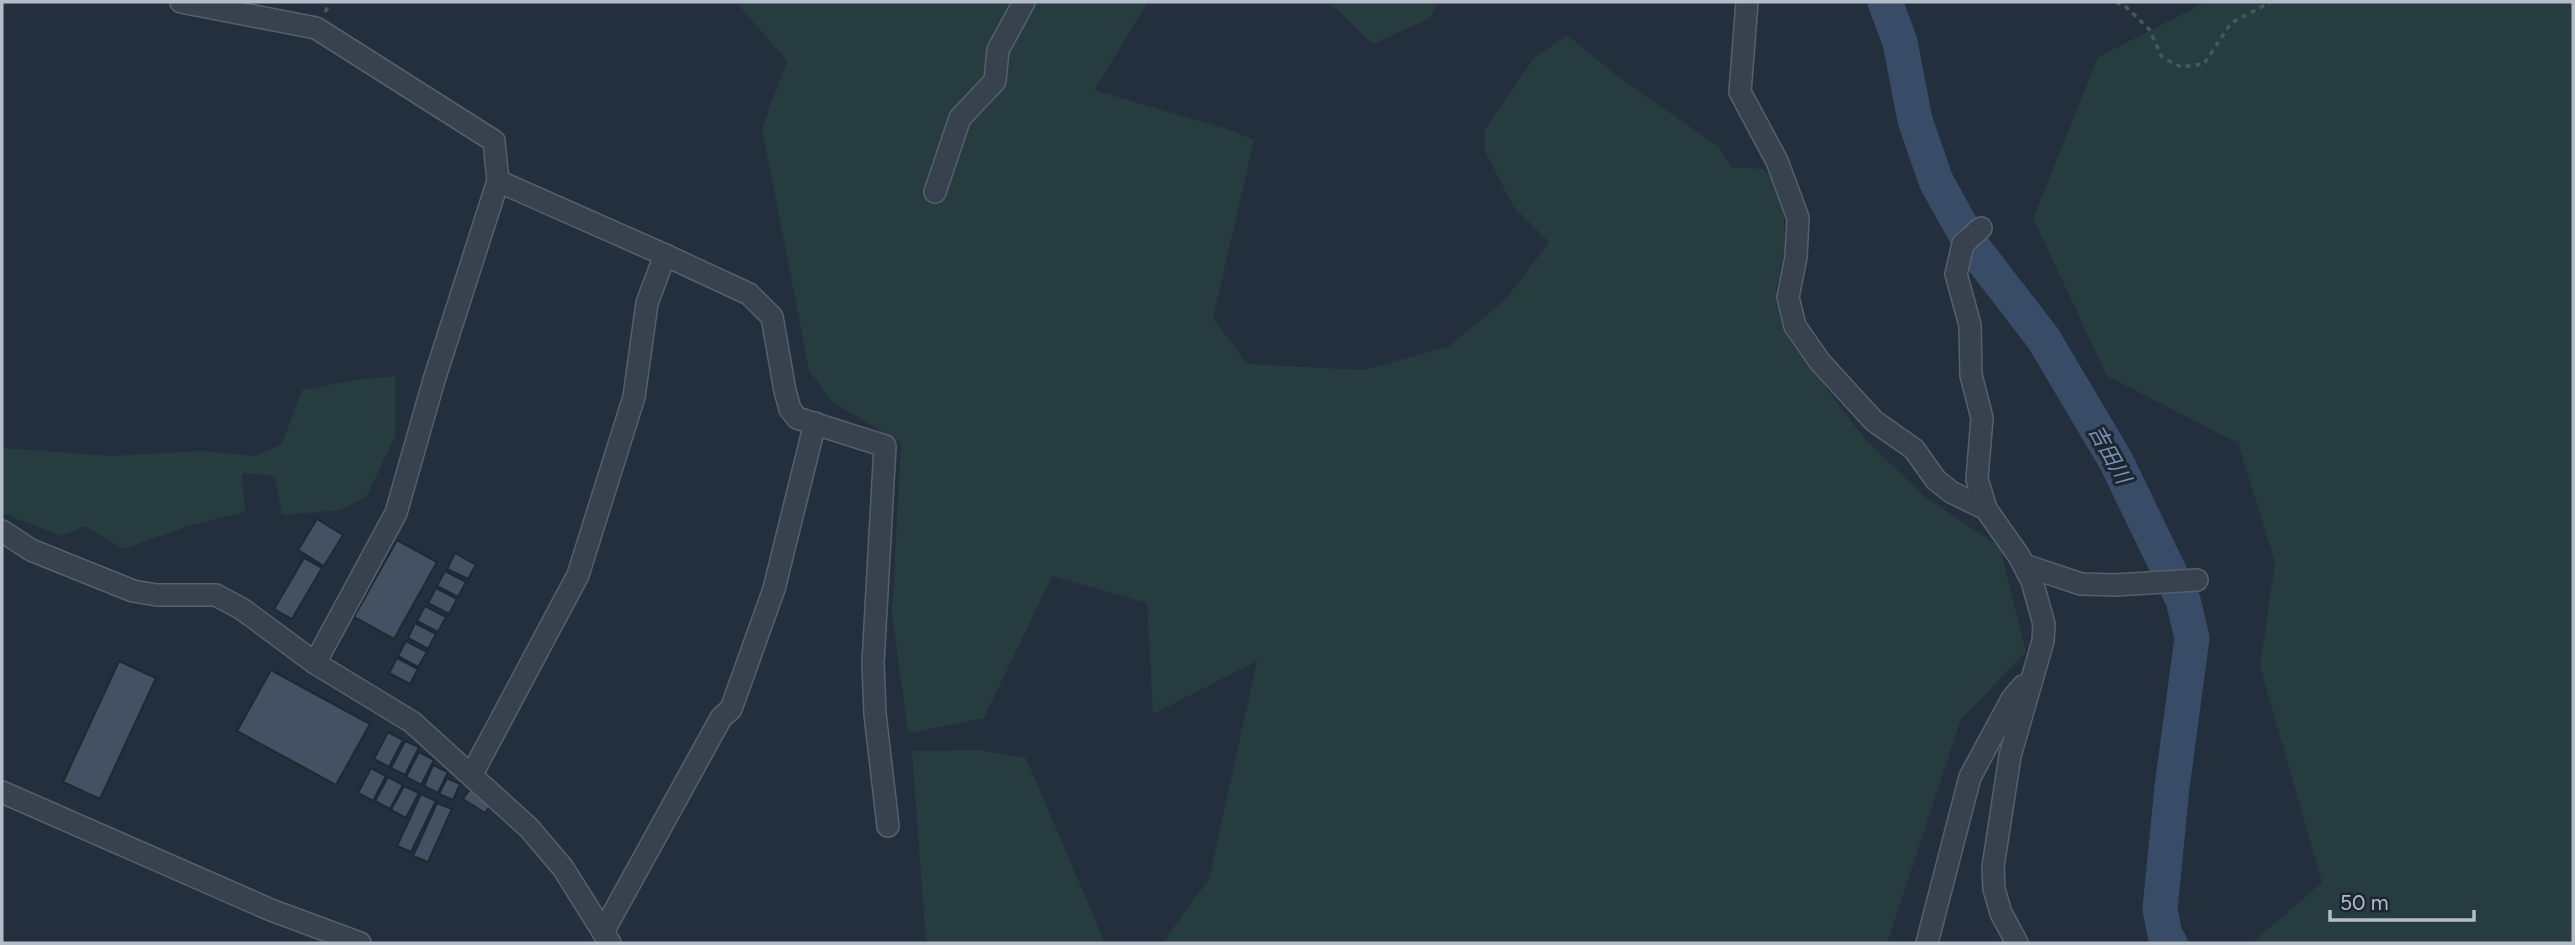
<svg xmlns="http://www.w3.org/2000/svg" width="2575" height="945" font-family="Figtree,'Noto Sans JP',sans-serif">
  <style>
    .green { fill: #263c3f }
    .lines { fill: none; stroke-linecap: round; stroke-linejoin: round }
    .river { stroke: #394c67; stroke-width: 35 }
    .building { fill: #455162; stroke: #1f2835; stroke-width: 2 }
    .minor-casing { stroke: #565f6c; stroke-width: 24 }
    .path { stroke: #44595c; stroke-width: 3.5; stroke-dasharray: 5 5; stroke-linecap: butt }
    .minor { stroke: #38414e; stroke-width: 21 }
    .labels { text-anchor: middle; dominant-baseline: central; stroke-width: 6; stroke-linejoin: round; paint-order: stroke }
    .water-label { font-size: 21px; font-style: italic; fill: #7c92b1; stroke: #1d2633 }
  </style>
  <rect width="100%" height="100%" fill="#242f3e"/>
  <!-- green -->
  <g class="green">
    <path d="M736 2H1148L1094 90 1227 129 1254 140 1213 318 1247 364 1363 370 1448 347 1506 299 1549 242 1513 206 1485 151V129L1534 58 1567 35 1617 76 1719 147 1732 167 1763 169 1783 192 1785 248 1776 289 1789 339 1865 439 1924 496 2000 547 2026 652 1961 719 1887 943H1162L1209 879 1257 661 1153 714 1147 603 1052 576 984 718 908 733 892 614 901 443 832 402 809 370 762 128 787 61Z"/>
    <path d="M1329 2H1438L1430 18 1373 44Z"/>
    <path d="M2206 2H2573V943H2252L2322 882 2260 667 2275 562 2238 443 2107 376 2033 218 2098 57Z"/>
    <path d="M395 376V436L367 496 340 510 282 515 275 476 242 473 245 512 188 526 124 549 85 526 61 536 2 513V448L111 456 201 451 256 456 282 444 302 390 355 380Z"/>
    <path d="M978 750 1026 758 1105 943H926L912 751Z"/>
  </g>
  <g class="lines">
    <!-- river -->
    <path class="river" d="M1885 2 1900 42 1915 120 1936 181 1972 246 2043 338 2116 461 2183 600 2192 638 2172 787 2160 909 2165 935 2170 943"/>
  </g>
  <!-- building -->
  <g class="building">
    <path d="M317 519 343 535 324 566 298 550Z"/>
    <path d="M397 540 437 562 394 639 354 617Z"/>
    <path d="M455 553 476 565 468 579 447 569Z"/>
    <path d="M304 558 322 568 292 619 274 609Z"/>
    <path d="M445 571 466 582 458 597 437 586Z"/>
    <path d="M436 588 457 599 449 614 428 603Z"/>
    <path d="M425 606 446 617 438 632 417 621Z"/>
    <path d="M415 623 436 634 428 649 408 638Z"/>
    <path d="M406 641 427 652 418 667 398 656Z"/>
    <path d="M397 658 418 669 410 684 389 673Z"/>
    <path d="M119 661 156 678 100 799 63 782Z"/>
    <path d="M271 670 370 724 336 785 237 731Z"/>
    <path d="M388 732 403 740 389 767 374 759Z"/>
    <path d="M405 741 419 747 405 775 391 768Z"/>
    <path d="M419 752 434 760 421 785 406 777Z"/>
    <path d="M433 765 448 772 438 793 424 786Z"/>
    <path d="M371 768 386 776 373 801 358 793Z"/>
    <path d="M388 777 403 785 390 809 375 801Z"/>
    <path d="M447 778 460 784 453 800 439 794Z"/>
    <path d="M404 786 419 793 406 818 391 810Z"/>
    <path d="M470 789 492 803 485 813 463 799Z"/>
    <path d="M421 794 436 801 411 852 397 846Z"/>
    <path d="M437 803 452 809 428 862 413 856Z"/>
  </g>
  <g class="lines">
    <defs>
      <g id="minor">
        <path d="M181 2 316 28 494 141 498 181 665 255 647 303 634 397 578 575 472 774"/>
        <path d="M1747 2 1740 92 1777 161 1798 218 1796 257 1788 297 1795 326 1820 362 1874 421 1914 449 1936 480 1951 492 1986 509 2019 556 2032 581 2044 624 2043 641 2010 756 1993 867 1994 889 2001 913 2017 943"/>
        <path d="M935 192 960 118 995 81 998 50 1024 2"/>
        <path d="M1981 228 1963 244 1956 274 1970 325 1971 375 1982 418 1977 479 1986 509"/>
        <path d="M665 255 749 294 772 317 785 391 790 409 797 418 885 446 873 663 875 714 888 826"/>
        <path d="M2 531 31 550 133 591 157 595H216L242 609 315 663 412 722 529 828 563 868 610 943"/>
        <path d="M2024 565 2081 584 2115 585 2197 580"/>
        <path d="M315 663 396 513 434 380 498 181"/>
        <path d="M2 792 271 910 360 943"/>
        <path d="M603 932 721 718 731 709 774 589 815 423"/>
        <path d="M1927 943 1970 777 2012 699 2023 686"/>
      </g>
    </defs>
    <!-- minor casing -->
    <use href="#minor" class="minor-casing"/>
    <!-- path -->
    <g class="path">
      <path d="M2116 2 2126 7 2149 29 2162 57 2181 67 2204 64 2231 23 2271 2"/>
      <path d="M325 12 331 2"/>
    </g>
    <!-- minor -->
    <use href="#minor" class="minor"/>
  </g>
  <g class="labels">
    <!-- water labels -->
    <g class="water-label">
      <text transform="translate(2110 454) rotate(61)">吉田川</text>
    </g>
  </g>
  <!-- border -->
  <rect width="2575" height="945" fill="none" stroke="#b4bcc9" stroke-width="7"/>
  <!-- scale -->
  <path d="M2330 910v10h144v-10" fill="none" stroke="#b4bcc9" stroke-width="3.5"/>
  <text x="2340" y="910" font-size="21" fill="#b4bcc9" stroke="#1d2633" stroke-width="5" paint-order="stroke">50 m</text>
</svg>
